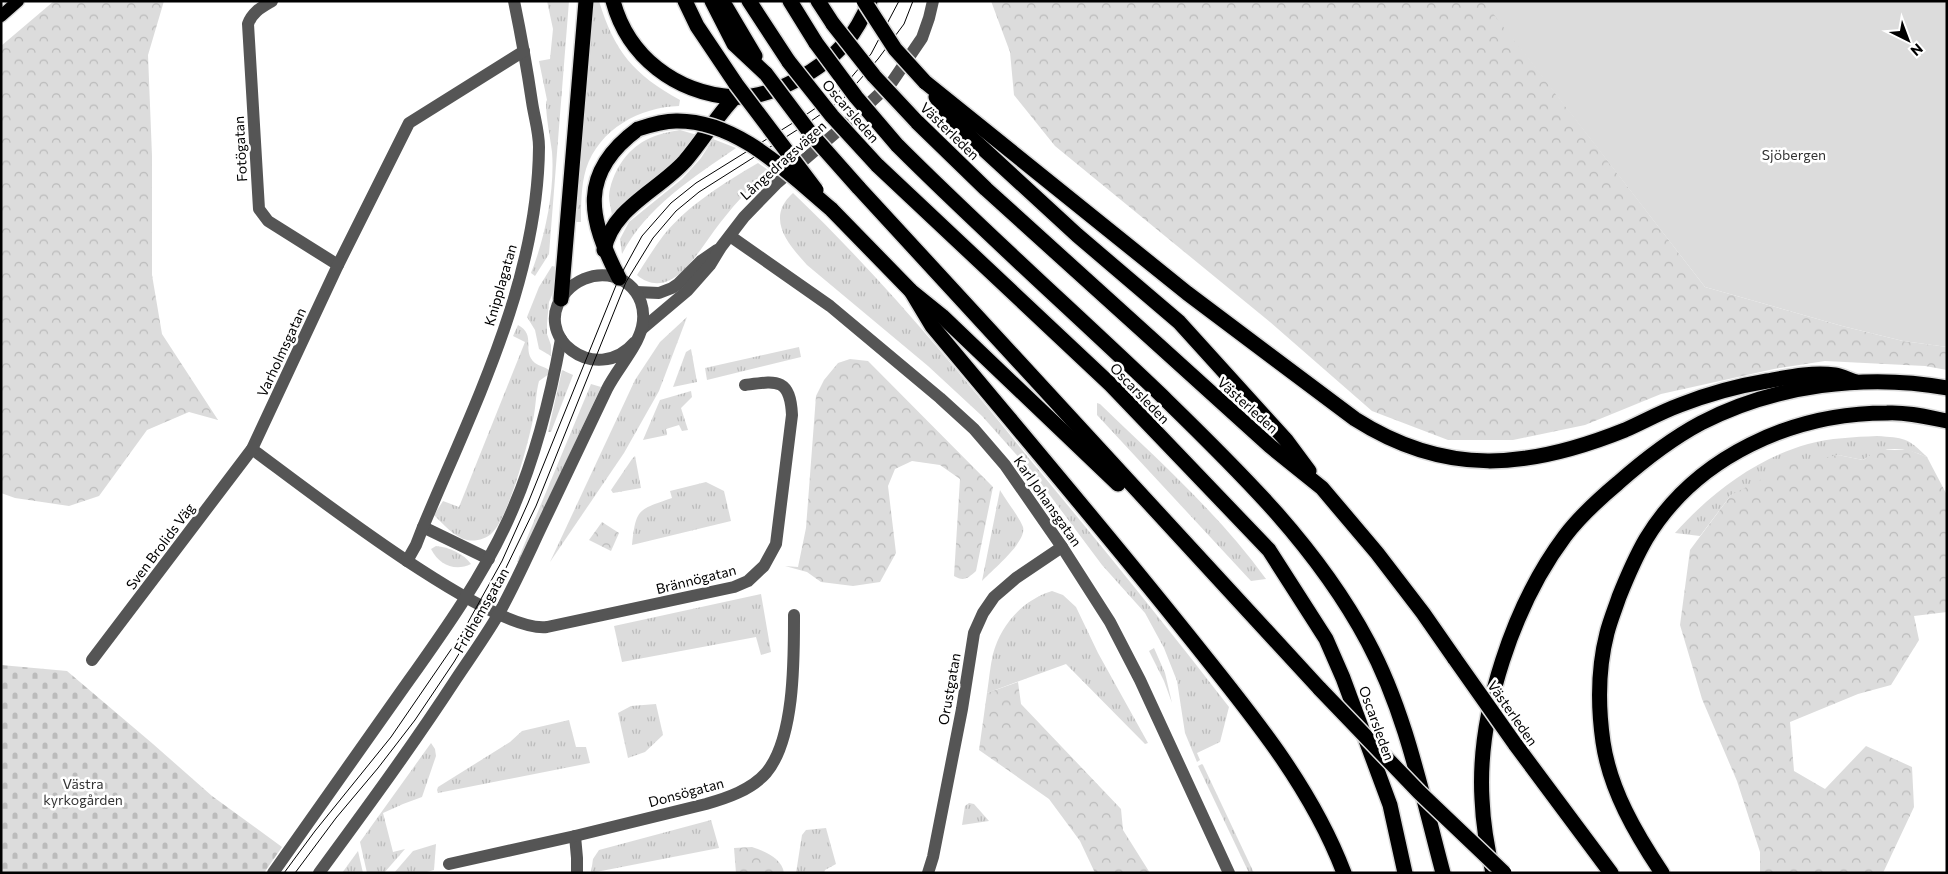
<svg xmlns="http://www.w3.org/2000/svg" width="1948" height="874" font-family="Commissioner,sans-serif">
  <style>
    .grass { fill: url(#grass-tufts) }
    .forest { fill: url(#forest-crowns) }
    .cemetery { fill: url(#cemetery-stones) }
    .garden { fill: #dcdcdc }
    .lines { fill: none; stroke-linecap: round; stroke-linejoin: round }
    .major-casing { stroke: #dbdbdb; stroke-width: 15 }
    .highway-casing { stroke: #dbdbdb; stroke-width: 18 }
    .minor { stroke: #555; stroke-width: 12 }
    .major { stroke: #000; stroke-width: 12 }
    .highway { stroke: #000; stroke-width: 15 }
    .tram { stroke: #000; stroke-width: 1 }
    .highway-bridge-casing { stroke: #dbdbdb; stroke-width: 18; stroke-linecap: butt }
    .highway-bridge { stroke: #000; stroke-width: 15 }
    .labels { text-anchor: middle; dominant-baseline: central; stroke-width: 5; stroke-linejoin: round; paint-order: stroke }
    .street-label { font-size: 14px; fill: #000; stroke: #fff }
    .park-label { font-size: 14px; fill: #333; stroke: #fff }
  </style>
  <defs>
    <pattern id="grass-tufts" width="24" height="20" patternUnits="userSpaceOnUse" patternTransform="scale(1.25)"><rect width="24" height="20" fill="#dcdcdc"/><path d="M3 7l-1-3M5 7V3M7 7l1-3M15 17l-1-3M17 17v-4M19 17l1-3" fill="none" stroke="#bbb"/></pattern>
    <pattern id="forest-crowns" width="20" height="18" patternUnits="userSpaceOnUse" patternTransform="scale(1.25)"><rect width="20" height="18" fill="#dcdcdc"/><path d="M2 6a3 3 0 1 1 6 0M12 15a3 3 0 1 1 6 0" fill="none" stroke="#bbb"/></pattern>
    <pattern id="cemetery-stones" width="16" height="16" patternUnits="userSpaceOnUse" patternTransform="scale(1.25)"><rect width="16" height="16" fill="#dcdcdc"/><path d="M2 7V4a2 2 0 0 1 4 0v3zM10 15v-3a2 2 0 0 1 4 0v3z" fill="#bbb"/></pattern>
  </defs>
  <rect width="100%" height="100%" fill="#fff"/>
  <!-- grass -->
  <g class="grass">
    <path d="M547 1H569L549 254 535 276 531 273C545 238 555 190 552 152 550 135 546 119 546 102L547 100 539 61 550 59 553 29Z"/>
    <path d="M594 1H599C614 51 634 75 680 100L679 106C640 107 599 129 586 169 581 186 581 205 581 222H574Z"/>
    <path d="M680 130 697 135 683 156 612 215C611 209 609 202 609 196 611 174 626 150 646 140 657 134 669 132 680 130Z"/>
    <path d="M713 139 736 148C694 177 646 207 622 254L620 239 629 222 682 179 701 158Z"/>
    <path d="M758 163 768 170C753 185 737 201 724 218 710 234 691 269 672 279 660 286 647 284 637 275 646 261 654 248 663 236 688 205 724 183 758 163Z"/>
    <path d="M793 193C880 276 957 369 1032 462 1099 543 1165 624 1229 707L1220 742 1197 753 1200 760 1197 762 1185 733 1177 681 1164 648 1145 613 1102 565 1037 478 982 416 928 366 807 265C788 244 765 218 793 193Z"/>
    <path d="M552 266 556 267 555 288 549 302 547 323V334L551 345V356L539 349 535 330 527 317 539 287Z"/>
    <path d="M687 317 659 391 624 453 550 562 635 380 660 342Z"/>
    <path d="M518 325C537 335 521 351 535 363 539 366 545 367 549 370V374L539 381C536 392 536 404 534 415 529 440 509 517 492 533 486 539 475 542 467 540 454 537 443 524 434 515L443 501 459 507 525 342 513 336Z"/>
    <path d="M799 347 801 357 707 380 705 368Z"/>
    <path d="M691 349 697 382 673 387 686 352Z"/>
    <path d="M562 370 573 375 551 432H548Z"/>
    <path d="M591 384 601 387 519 562H517Z"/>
    <path d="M691 391 692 397 681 408 688 430 682 431 679 425 666 429 667 435 643 440 660 400Z"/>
    <path d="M1097 403 1100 404C1157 459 1219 514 1266 579L1251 581 1097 415Z"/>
    <path d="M1877 436C1904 438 1907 437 1927 457 1902 447 1886 445 1863 460L1838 455 1731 495 1700 536 1675 533C1711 493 1755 459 1808 444 1830 438 1854 437 1877 436Z"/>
    <path d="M635 456 641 488 613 493 611 490 632 459Z"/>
    <path d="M706 482 724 491 731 521 632 545C636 508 638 510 672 498L670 491Z"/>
    <path d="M1000 490C1005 499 1020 518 1023 527 1027 542 992 570 982 581Z"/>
    <path d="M436 546C449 547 464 554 471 564 455 572 439 565 431 549Z"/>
    <path d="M1052 591 1063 595 1076 607 1098 653 1148 743 1145 744 1066 664 987 693C989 680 990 667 993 654 1001 624 1023 600 1052 591Z"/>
    <path d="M761 594 771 652 761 655 756 637 622 662 614 626Z"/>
    <path d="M1154 648 1165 673 1172 703 1164 681 1149 651Z"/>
    <path d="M656 704 663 735 645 752 628 758 618 713 631 706Z"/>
    <path d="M569 720 576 747H586L590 763 438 793 437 790 438 787 510 742 522 731Z"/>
    <path d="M431 743 435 749 436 756 422 797 403 804 383 813 393 852 405 849 384 873H367L360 842Z"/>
    <path d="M1202 764 1203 765 1254 873H1249L1198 766Z"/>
    <path d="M969 803 974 804 989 821 962 825 965 806Z"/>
    <path d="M711 820 719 848 591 873 593 859 599 850Z"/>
    <path d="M826 828 836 864 825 870 824 873H796L802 835 806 830Z"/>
    <path d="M436 844 434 870 423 873H394L413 851Z"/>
    <path d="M358 851 363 873H342Z"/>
  </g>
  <!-- forest -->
  <g class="forest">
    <path d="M54 1H164L148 55 152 156V275L162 334 218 420 189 412 147 430 99 496 69 506 15 498 1 493V46Z"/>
    <path d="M991 1H1486V3L1705 287 1842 326 1903 341 1947 347V370L1925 366 1825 361 1774 369 1661 394 1585 425 1513 440H1448L1372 411 1270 322 1055 146 1014 95 1010 52Z"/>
    <path d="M850 359 868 361 993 487 976 571C968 578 964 582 954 576L960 479 940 465 912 461 895 469 888 486 896 553 880 582 853 586 821 582 807 572 785 566 798 567 806 528 816 396 824 380 838 363Z"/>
    <path d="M1878 450H1909L1927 457 1947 495V612L1914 616 1919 640 1891 685 1858 694 1790 722 1794 771 1825 789 1866 746 1912 767 1914 807 1883 873H1760V852L1737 781 1702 699 1680 625 1690 550 1731 495 1789 465 1838 455 1863 460Z"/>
    <path d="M602 522 619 533 611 551 589 540Z"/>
    <path d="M1018 682 1021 704 1121 809 1123 830 1150 873H1095L1080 841 1049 799 979 750 987 693Z"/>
    <path d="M752 847C764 851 782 858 784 873H736L734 848Z"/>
  </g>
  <!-- cemetery -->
  <path class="cemetery" d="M1 665 67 671 153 744 212 796 282 847 264 873H1Z"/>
  <!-- garden -->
  <path class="garden" d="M1486 1H1947V347L1903 341 1842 326 1705 287 1485 3Z"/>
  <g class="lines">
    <defs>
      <path id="major" d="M1 16 18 1"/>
      <g id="highway">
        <path d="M613 1C628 57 676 93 733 97 771 100 823 69 847 41 857 29 864 15 870 1"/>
        <path d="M685 1 697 26 736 84"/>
        <path d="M712 1 734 44 766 74"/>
        <path d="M749 1 789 62"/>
        <path d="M790 1 816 43"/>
        <path d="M818 1 833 24"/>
        <path d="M726 7 755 56"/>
        <path d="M925 82 1187 293 1355 419C1446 477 1528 469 1625 430 1643 422 1661 412 1680 405 1708 394 1737 386 1767 381 1789 377 1812 372 1835 375 1842 376 1849 380 1856 382"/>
        <path d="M936 97 953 121 1077 235 1179 322 1286 440 1309 471"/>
        <path d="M917 122 986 189 1270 446 1322 488 1377 553 1423 613 1455 659"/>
        <path d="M897 145C983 231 1074 312 1162 396 1239 471 1317 546 1368 642 1406 713 1422 795 1443 873"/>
        <path d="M877 165 1111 385 1269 550 1326 639 1343 678 1390 805 1405 873"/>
        <path d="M858 187 1320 689"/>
        <path d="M831 209 911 291 942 316 1118 484"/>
        <path d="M604 250C612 208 658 191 685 161 703 140 716 117 734 98"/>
        <path d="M619 278C588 219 578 173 638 129"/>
        <path d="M911 291 932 326C1017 428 1104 530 1187 634 1246 708 1310 783 1344 873"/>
        <path d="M561 299 586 1"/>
        <path d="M1515 744 1611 873"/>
        <path d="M1493 873C1487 848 1483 824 1482 799 1477 713 1514 604 1565 536 1580 516 1599 499 1618 483 1644 460 1671 439 1701 423 1774 385 1866 373 1947 388"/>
        <path d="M1662 873C1636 834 1610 790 1603 742 1598 707 1598 668 1607 633 1610 621 1615 609 1619 597 1627 577 1635 558 1646 539 1696 456 1793 413 1887 413 1907 412 1927 417 1947 421"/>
      </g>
    </defs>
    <!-- major casing -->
    <use href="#major" class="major-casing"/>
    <!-- highway casing -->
    <use href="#highway" class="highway-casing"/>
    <!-- minor -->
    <g class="minor">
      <path d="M272 1C262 7 252 12 248 24L259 209 268 221 338 265"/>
      <path d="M730 236 830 306 940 398 974 429 1005 465 1062 547 1110 622 1140 680 1229 873"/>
      <path d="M636 292 659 293 672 288 678 284 701 261 717 250"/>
      <path d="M642 329 687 291 710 265 721 247 744 217 776 184 860 112 892 82 922 38 929 18 933 1"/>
      <path d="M252 449C304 487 491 634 547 627L734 587 748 581 764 566 776 544 792 415C790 377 776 381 745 385"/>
      <path d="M423 527 489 559"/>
      <path d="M407 561 416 545 423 527C474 405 538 281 539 147 539 132 534 116 532 102 527 68 521 35 514 1"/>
      <path d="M92 660 252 449 338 265 409 123 524 51"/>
      <path d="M575 836 577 858V873"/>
      <path d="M449 864 575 836 706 804C727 798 751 790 766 773 795 739 794 658 794 615"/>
      <path d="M273 873C315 813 357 753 400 693 439 638 480 582 508 520 534 463 550 400 561 339"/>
      <path d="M319 873C366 809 413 745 456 679 470 658 485 637 498 615 516 583 531 548 547 515 567 473 587 431 607 389 617 369 637 348 642 327 650 291 617 265 584 279 577 282 571 286 566 292 528 335 596 388 635 342"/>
      <path d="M928 873 933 857 962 709 974 633 983 613 994 597 1016 578 1062 547"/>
    </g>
    <!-- major -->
    <use href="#major" class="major"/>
    <!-- highway -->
    <use href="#highway" class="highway"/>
    <!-- tram -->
    <g class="tram">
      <path d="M284 873 315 831 391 737 461 635 502 561 528 503 619 278 642 236 671 203 696 183 804 116 838 93 871 54 899 1"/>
      <path d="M295 873 336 818 378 768 415 720 454 662 487 607 536 506 626 282 653 238 676 211 699 192 808 123 843 99 878 59 904 24 913 1"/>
    </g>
    <defs>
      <g id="highway-bridge">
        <path d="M864 1 895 49 925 82"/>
        <path d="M833 24 874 76 917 122"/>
        <path d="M816 43 856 97 897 145"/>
        <path d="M789 62 832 116 877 165"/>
        <path d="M766 74 811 134 858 187"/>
        <path d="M736 84 816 190"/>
        <path d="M638 129C650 125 663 121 676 121 737 120 787 172 831 209"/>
        <path d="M1455 659 1515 744"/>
        <path d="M1320 689 1419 792 1504 873"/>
      </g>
    </defs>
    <!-- highway-bridge casing -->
    <use href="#highway-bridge" class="highway-bridge-casing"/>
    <!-- highway-bridge -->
    <use href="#highway-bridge" class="highway-bridge"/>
  </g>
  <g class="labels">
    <!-- street labels -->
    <g class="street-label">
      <text transform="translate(851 111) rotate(49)">Oscarsleden</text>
      <text transform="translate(950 131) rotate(44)">Västerleden</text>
      <text transform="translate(240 149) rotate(-93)">Fotögatan</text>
      <text transform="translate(783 160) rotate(-42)">Långedragsvägen</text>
      <text transform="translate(500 285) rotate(-74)">Knipplagatan</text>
      <text transform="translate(281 352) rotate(-65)">Varholmsgatan</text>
      <text transform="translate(1140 393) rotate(46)">Oscarsleden</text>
      <text transform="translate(1248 405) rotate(42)">Västerleden</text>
      <text transform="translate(1048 501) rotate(55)">Karl Johansgatan</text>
      <text transform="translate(160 546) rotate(-53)">Sven Brolids Väg</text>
      <text transform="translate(696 579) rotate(-14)">Brännögatan</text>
      <text transform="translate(481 610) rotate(-60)">Fridhemsgatan</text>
      <text transform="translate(949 689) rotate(-80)">Orustgatan</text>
      <text transform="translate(1513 713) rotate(55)">Västerleden</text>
      <text transform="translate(1377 723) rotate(70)">Oscarsleden</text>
      <text transform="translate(686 792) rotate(-15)">Donsögatan</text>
    </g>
    <!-- park labels -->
    <g class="park-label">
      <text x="1794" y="154">Sjöbergen</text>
      <text x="83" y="783">Västra<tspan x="83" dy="16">kyrkogården</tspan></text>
    </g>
  </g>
  <!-- border -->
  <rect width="1948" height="874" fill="none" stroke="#000000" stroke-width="5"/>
  <!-- north arrow -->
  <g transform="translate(1908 40) rotate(138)" stroke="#ffffff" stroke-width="4" paint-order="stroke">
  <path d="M0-4L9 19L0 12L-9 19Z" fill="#000000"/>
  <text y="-8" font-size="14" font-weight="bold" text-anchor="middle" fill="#000000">N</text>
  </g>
</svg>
